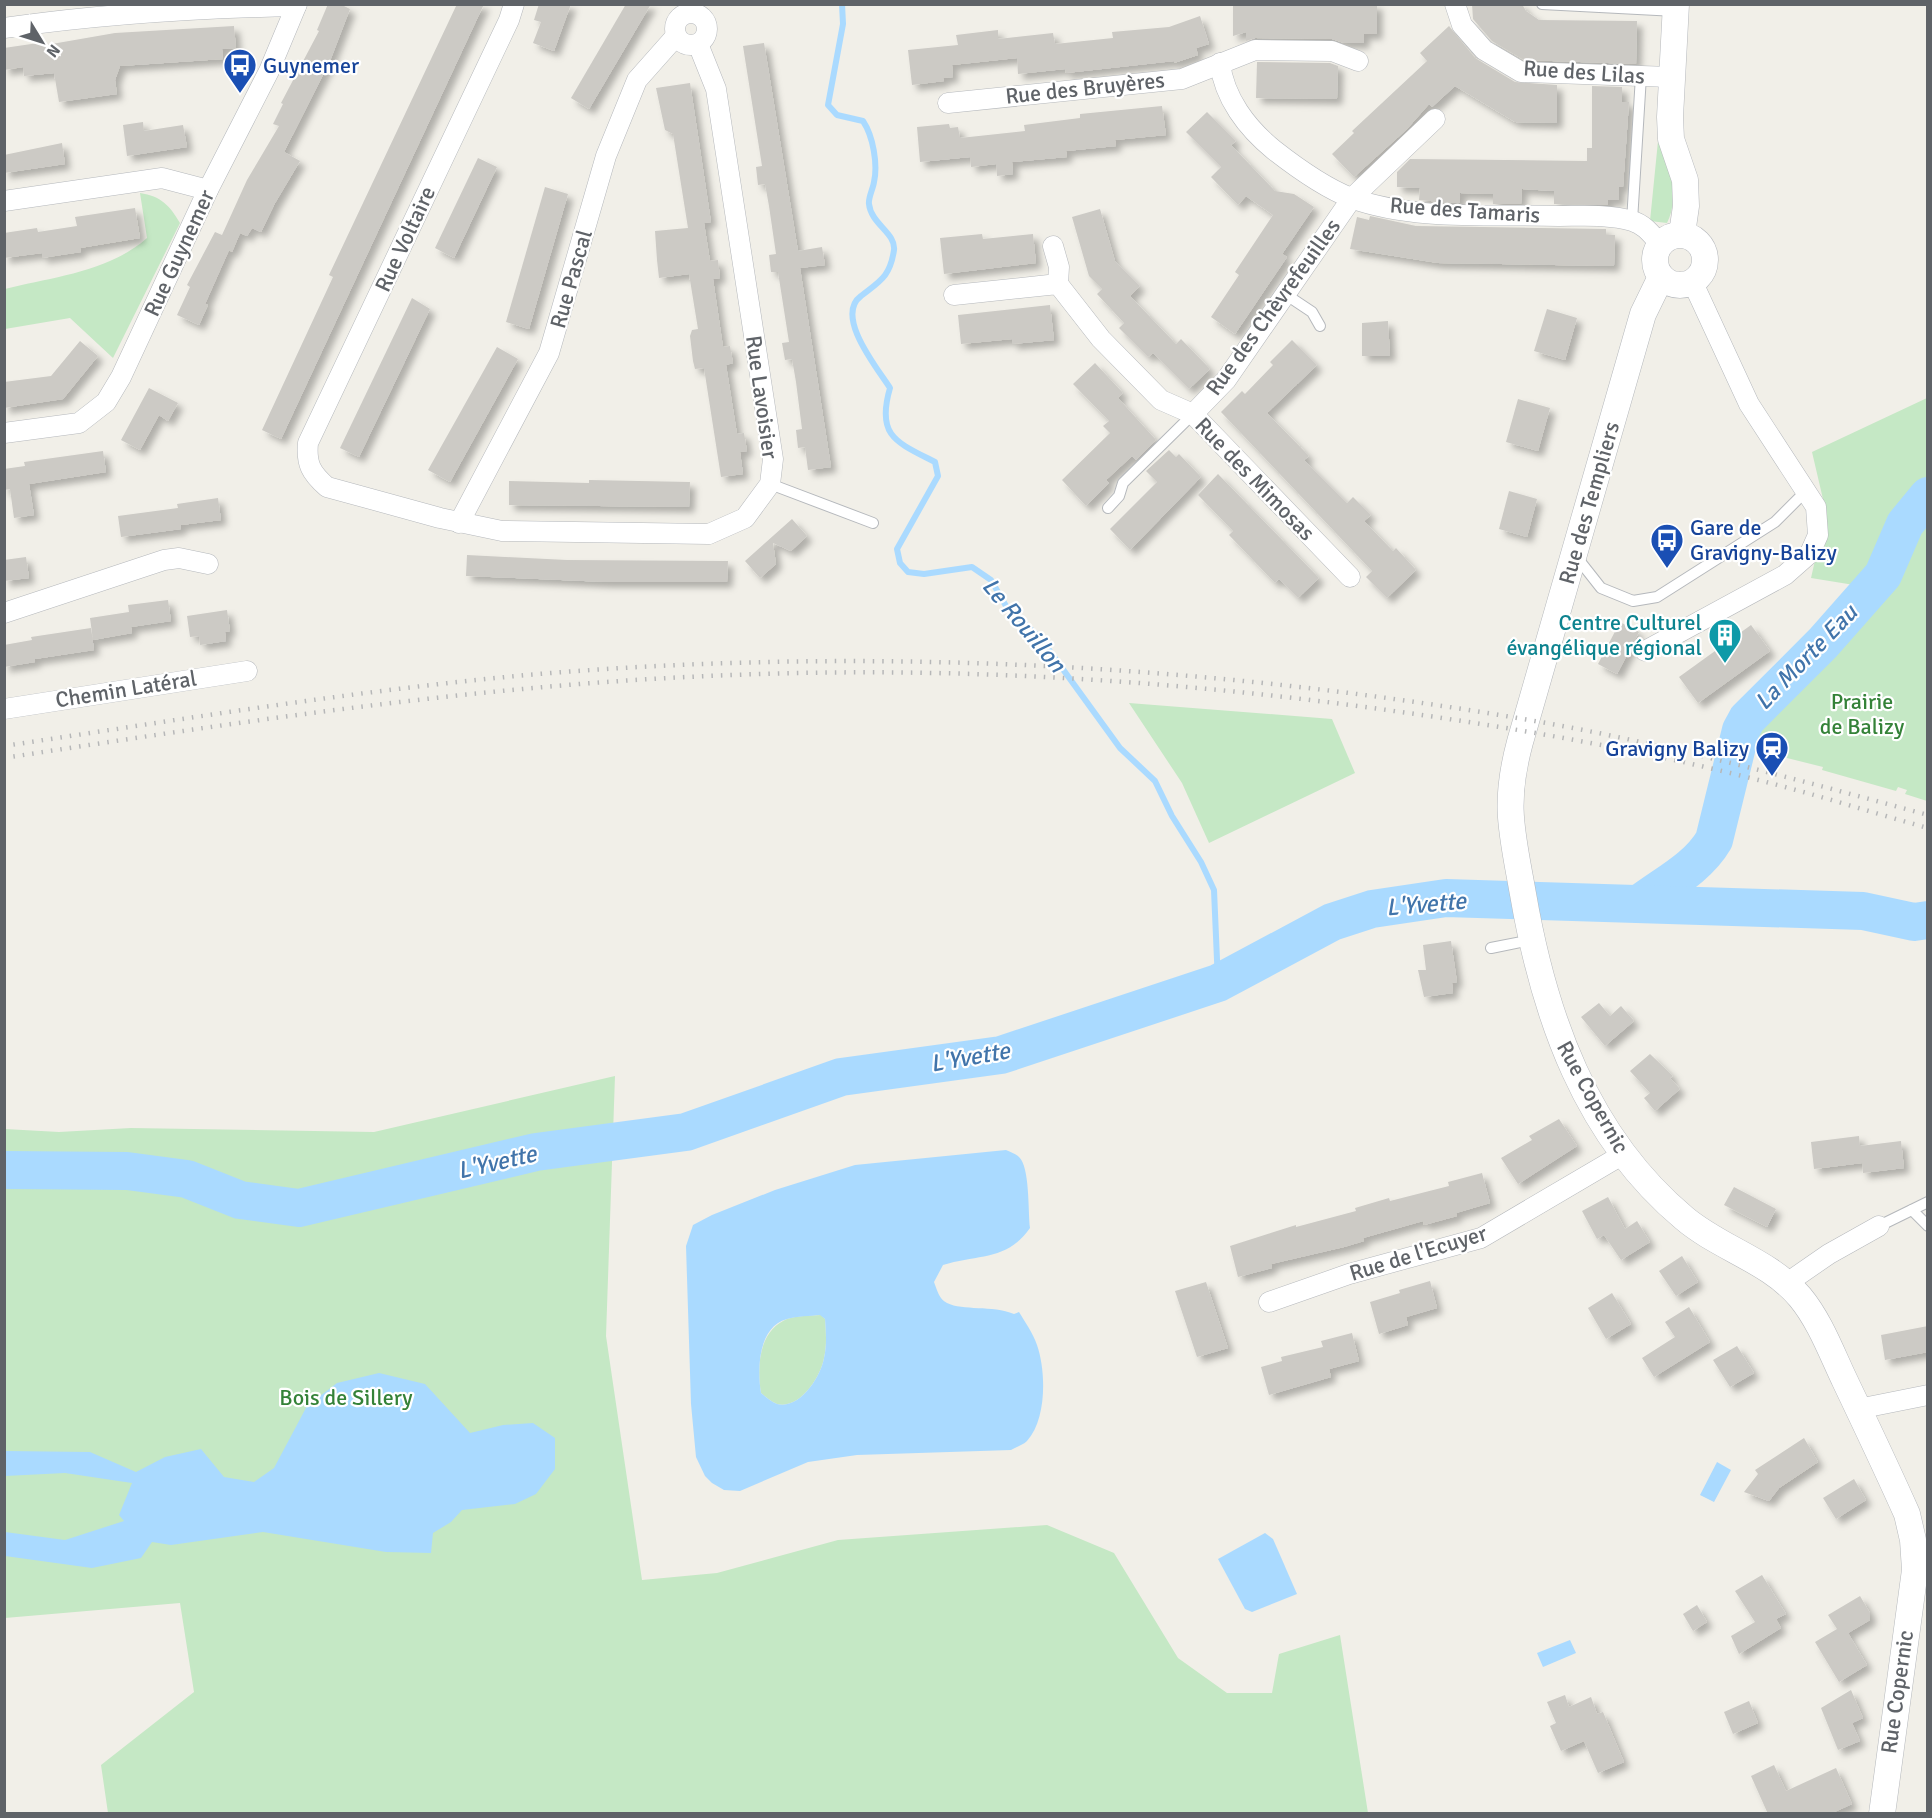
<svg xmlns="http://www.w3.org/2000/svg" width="1932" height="1818" font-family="Signika,sans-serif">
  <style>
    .green { fill: #c5e8c5 }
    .water { fill: #aadaff; fill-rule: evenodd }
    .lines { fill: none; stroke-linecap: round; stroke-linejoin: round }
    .stream { stroke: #aadaff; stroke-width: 6 }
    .river { stroke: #aadaff; stroke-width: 38 }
    .building { fill: #cccac5; filter: url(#shadow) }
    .service-casing { stroke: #b5b8bc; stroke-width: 12 }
    .minor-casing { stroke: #b5b8bc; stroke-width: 21 }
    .tertiary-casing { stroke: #b5b8bc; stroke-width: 27 }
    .service { stroke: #fff; stroke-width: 10 }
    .minor { stroke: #fff; stroke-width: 20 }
    .tertiary { stroke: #fff; stroke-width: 26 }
    .rail { stroke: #b6b7b8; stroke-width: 4.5; stroke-dasharray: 1.5 8; stroke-linecap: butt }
    .labels { text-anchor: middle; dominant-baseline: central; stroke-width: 4.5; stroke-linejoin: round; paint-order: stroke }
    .transit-label { font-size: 22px; fill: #164399; stroke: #fff; text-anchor: start }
    .street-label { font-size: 22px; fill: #5f6368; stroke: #fff }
    .culture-label { font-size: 22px; fill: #0d838f; stroke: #fff; text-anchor: end }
    .park-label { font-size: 22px; fill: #348238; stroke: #fff }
    .water-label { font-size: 24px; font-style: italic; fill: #4174aa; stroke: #fff }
  </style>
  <defs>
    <filter id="shadow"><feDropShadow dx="5.5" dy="5.5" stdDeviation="3" flood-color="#0004"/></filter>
  </defs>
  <rect width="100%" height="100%" fill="#f1efe8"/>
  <!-- green -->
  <g class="green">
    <path d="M1660 121C1667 151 1682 195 1667 223L1650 221Z"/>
    <path d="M140 193C161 196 170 206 180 223L113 358 70 318 5 329V289C52 277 109 272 147 238Z"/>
    <path d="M1927 398V801L1905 794 1907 790 1898 787 1896 791 1822 770 1823 767 1759 751 1745 750 1752 726 1849 632 1885 590 1811 578 1826 512 1812 452Z"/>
    <path d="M1129 703 1332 719 1355 773 1209 843 1182 783Z"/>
    <path d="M615 1076 606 1336 642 1580 717 1573 838 1540 1047 1525 1114 1553 1178 1658 1227 1693H1272L1279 1654 1340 1635 1368 1813H108L101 1765 194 1692 180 1603 5 1618V1129L59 1132 131 1128 374 1132Z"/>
    <path d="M821 1315 825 1319C826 1332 827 1345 824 1358 821 1376 800 1410 777 1404 771 1402 766 1397 761 1393 757 1369 758 1334 783 1321 793 1315 809 1316 821 1315Z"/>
  </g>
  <!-- water -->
  <g class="water">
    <path d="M1006 1150C1010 1152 1016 1154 1019 1157 1030 1167 1028 1211 1030 1228 1007 1261 979 1254 943 1265L934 1282C937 1290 939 1299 947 1303 963 1311 992 1305 1014 1314L1019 1312C1025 1322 1033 1333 1037 1345 1046 1371 1047 1419 1027 1441 1023 1445 1016 1447 1011 1450L857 1455 808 1462 740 1491 724 1490 712 1483 705 1476 696 1457 691 1404 686 1246 693 1225 712 1215 775 1190 855 1165ZM820 1315 825 1319C826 1332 827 1345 824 1358 821 1376 800 1410 777 1404 771 1402 766 1397 761 1393 757 1369 758 1327 787 1319 798 1316 810 1316 820 1315Z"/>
    <path d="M379 1373 425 1384 470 1433 503 1425 533 1423 555 1438V1469L536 1494 515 1504 462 1510 451 1522 433 1533 431 1553 386 1552 263 1532 171 1545 152 1542 141 1558 92 1568 5 1556V1532L65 1540 124 1521 119 1515 132 1483 65 1473 5 1476V1451L90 1452 136 1472 165 1457 201 1449 224 1477 254 1482 274 1468 307 1406 337 1383Z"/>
    <path d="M1717 1462 1731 1470 1714 1502 1700 1495Z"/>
    <path d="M1265 1533 1273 1539 1297 1594 1252 1612 1245 1609 1218 1559Z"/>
    <path d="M1570 1640 1576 1653 1543 1667 1537 1653Z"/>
  </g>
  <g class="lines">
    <!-- stream -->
    <g class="stream">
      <path d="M842 4 843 24 828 105 837 115 863 121C873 136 878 164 874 182 873 189 868 198 869 204 871 224 896 233 894 250 890 277 880 281 861 296 834 316 878 369 890 388 876 436 896 442 935 462L938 476 897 549 900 563 908 572 924 574 972 567 991 580 1006 606 1041 639 1120 748 1155 781 1172 816 1201 862 1214 890 1218 983"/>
      <path d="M1905 524 1928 522"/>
    </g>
    <!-- river -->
    <g class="river">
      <path d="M1639 904C1665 884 1697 869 1714 840L1741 730 1747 719 1823 643 1883 575 1905 524 1928 496"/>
      <path d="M4 1170 127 1171 187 1179 240 1200 299 1208 536 1152 686 1132 841 1077 1001 1055 1218 983 1332 922 1372 909 1446 898 1863 911 1914 922 1928 920"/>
    </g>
  </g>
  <!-- building -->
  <g class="building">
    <path d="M328 4H340L350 9 330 61 284 152 300 161 275 203 261 232 252 228 247 236 240 233 232 252 229 250 205 304 208 305 199 325 177 315 190 287 187 285 215 232 222 235 247 180 279 126 273 124 283 104 281 103 319 31 317 30Z"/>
    <path d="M457 4H484L281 439 262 430 327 290 333 277 329 275Z"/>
    <path d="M539 4H571L554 51 533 43 541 22 534 20Z"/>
    <path d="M626 4H651L589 109 571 98Z"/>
    <path d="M1294 4H1377V34H1364V43H1344L1332 39 1255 38 1246 41V32L1233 36V5Z"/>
    <path d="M1472 4H1522L1526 11 1539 20 1637 21 1636 64 1524 60 1492 41 1473 19Z"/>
    <path d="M1200 16 1209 44 1196 48 1198 55 1174 63V61L1066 73 1065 69 1018 74 1017 58 952 65 953 77 943 78 944 81 912 85 908 50 958 45 956 35 998 30V39L1053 33 1055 44 1113 38 1112 32 1169 27Z"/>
    <path d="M234 26 236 48 222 49 223 59 120 66 115 80 117 94 59 102 54 73 24 76 23 67 4 70V48L45 42 46 45 115 33Z"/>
    <path d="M1449 26 1475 58 1515 82 1557 85V123L1515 122 1455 86 1432 107 1429 104 1407 129 1354 177 1332 154 1354 133 1352 131 1427 61 1420 53Z"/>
    <path d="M764 43 798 251 822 247 825 265 800 268 831 467 808 470 805 447 798 448 796 430 802 429 796 382 792 359 785 360 782 343 789 342 778 272H771L769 255 776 254 769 206 765 184 758 185 756 167 762 166 743 46Z"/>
    <path d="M1257 62 1330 63 1338 66 1337 99 1256 98Z"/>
    <path d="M690 83 711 222 704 223 710 261 718 260 720 278 713 279 723 347 730 346 733 363 726 365 737 434 744 433 747 451 740 452 743 474 721 477 704 368 695 369 693 361 690 336 692 330 698 329 689 274 659 278 657 260 655 231 688 228 673 134 665 130 656 88Z"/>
    <path d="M1592 86 1622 87V102H1629L1623 187H1619V200H1608V205L1554 204V191L1522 189 1521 204H1493V194L1460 193V203H1454L1419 200 1420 188 1397 187V172L1410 159 1587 161V148H1592Z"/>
    <path d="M1162 106 1166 135 1115 140 1116 146 1066 151 1067 157 1012 162 1013 174 997 176 996 164 971 167 970 157 920 162 917 127 949 124 950 128 958 127 960 138 1025 131 1024 125 1080 118V114Z"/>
    <path d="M1207 112 1236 141 1231 145 1275 191 1294 194 1314 207 1282 254 1287 257 1235 334 1211 317 1239 275 1235 272 1273 215 1246 196 1238 205 1211 177 1221 167 1186 132Z"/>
    <path d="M143 122 144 131 183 125 187 147 127 156 123 125Z"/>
    <path d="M62 143 65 164 4 173V155Z"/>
    <path d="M478 158 497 167 454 258 435 248Z"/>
    <path d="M545 187 568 194 529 329 506 322Z"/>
    <path d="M135 208 140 238 80 248 81 252 61 255 42 258V253L4 258V233L37 228 38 232 77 226 75 217Z"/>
    <path d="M1100 209 1115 261 1140 286 1130 296 1176 344 1181 339 1210 369 1189 389 1153 353 1148 357 1119 328 1124 323 1097 294 1102 289 1089 276 1072 217Z"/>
    <path d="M1370 216 1416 226 1606 229V235H1615L1614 266 1438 263 1350 249 1357 217 1369 220Z"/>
    <path d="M982 234 983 239 1033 234 1036 263 944 274 940 238Z"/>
    <path d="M412 298 430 309 359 457 340 448Z"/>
    <path d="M1050 305 1054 340 1012 344V339L961 344 958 315Z"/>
    <path d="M1547 309 1577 318 1565 360 1534 351Z"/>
    <path d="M1388 321 1390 356H1362V323Z"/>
    <path d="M1292 340 1317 365 1267 413 1309 456 1304 460 1347 503 1353 497 1371 515 1364 521 1393 551 1396 548 1416 570 1387 598 1366 577 1372 571 1221 412 1242 391 1245 394 1273 365 1270 362Z"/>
    <path d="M80 341 98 356 63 399 4 408V382L51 376Z"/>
    <path d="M497 347 518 359 450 482 428 470Z"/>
    <path d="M1095 363 1123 393 1118 398 1156 440 1136 460 1132 456 1106 480 1109 483 1086 506 1062 480 1110 433 1103 426 1109 421 1073 384Z"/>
    <path d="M149 388 178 403 168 421 159 415 140 450 121 440Z"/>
    <path d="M1518 399 1550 408 1538 451 1506 442Z"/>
    <path d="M1169 450 1176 457 1179 454 1201 477 1130 550 1110 529 1157 482 1146 471Z"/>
    <path d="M103 451 106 472 29 484 34 515 14 518 10 489 4 490V469L25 466 24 462Z"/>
    <path d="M1218 474 1319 578 1298 598 1279 579 1275 583 1229 535 1233 531 1198 495Z"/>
    <path d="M589 480 690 482 689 507 509 505V481L589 483Z"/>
    <path d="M1509 491 1537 499 1527 537 1499 529Z"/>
    <path d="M218 498 221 520 181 525V529L121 537 118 516 178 508 177 504Z"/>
    <path d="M792 519 807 536 791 551 773 543 776 564 760 578 745 561Z"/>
    <path d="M467 555 567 560 728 561 727 582H607L466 576Z"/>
    <path d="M26 557 29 578 4 581V560Z"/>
    <path d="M168 600 171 621 131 627 132 633 93 640 90 618 129 612 128 605Z"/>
    <path d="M227 610 230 631 225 632 226 641 200 645 199 636 190 637 187 616Z"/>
    <path d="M1620 622 1639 632 1617 674 1598 664Z"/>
    <path d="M1751 625 1770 651 1698 703 1679 677Z"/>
    <path d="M91 628 94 650 35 659V662L4 667V645L32 640 31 637Z"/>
    <path d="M1451 941 1457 982 1452 983 1453 993 1424 997 1418 970H1426L1423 945Z"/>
    <path d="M1599 1003 1610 1016 1621 1006 1634 1021 1605 1046 1581 1017Z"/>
    <path d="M1650 1054 1673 1076 1670 1078 1680 1089 1655 1111 1644 1098 1650 1093 1630 1071Z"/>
    <path d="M1559 1119 1577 1146 1518 1184 1501 1158 1532 1140 1529 1136Z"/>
    <path d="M1859 1136 1860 1146 1901 1141 1904 1168 1863 1173 1862 1163 1814 1169 1811 1142Z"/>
    <path d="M1482 1173 1490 1203 1456 1213 1457 1216 1424 1225 1423 1221 1363 1238 1364 1241 1344 1247 1271 1264 1272 1268 1238 1277 1230 1246 1296 1225V1227L1356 1211 1355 1208 1389 1198 1390 1201 1449 1186 1448 1182Z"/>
    <path d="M1734 1187 1776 1209 1767 1227 1724 1205Z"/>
    <path d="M1608 1197 1625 1229 1637 1221 1650 1242 1621 1260 1604 1235 1597 1239 1582 1211Z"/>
    <path d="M1682 1256 1698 1282 1676 1296 1659 1271Z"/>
    <path d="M1430 1281 1437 1308 1406 1317 1408 1325 1379 1334 1370 1302 1400 1293 1399 1290Z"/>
    <path d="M1206 1282 1228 1348 1197 1357 1175 1291Z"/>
    <path d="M1612 1293 1631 1324 1606 1339 1588 1308Z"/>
    <path d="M1689 1307 1710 1342 1654 1377 1642 1358 1675 1337 1665 1322Z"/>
    <path d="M1928 1326V1352L1885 1360 1881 1335Z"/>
    <path d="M1352 1333 1359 1361 1329 1369 1331 1377 1269 1395 1261 1367 1282 1361 1281 1357 1323 1347 1321 1341Z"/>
    <path d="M1737 1346 1754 1373 1730 1387 1713 1360Z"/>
    <path d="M1804 1438 1818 1462 1779 1488 1769 1501 1744 1492 1758 1474 1755 1470Z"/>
    <path d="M1854 1479 1866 1500 1836 1519 1823 1498Z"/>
    <path d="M1762 1575 1786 1614 1776 1619 1781 1628 1739 1654 1731 1636 1755 1622 1735 1591Z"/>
    <path d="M1860 1596 1870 1613V1620L1848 1633 1867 1665 1839 1682 1815 1642 1837 1629 1828 1615Z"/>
    <path d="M1697 1605 1707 1622 1693 1631 1683 1614Z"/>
    <path d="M1851 1690 1863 1718 1852 1723 1860 1741 1838 1750 1821 1708Z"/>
    <path d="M1565 1695 1569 1707 1591 1697 1597 1714 1603 1712 1624 1762 1598 1773 1584 1741 1561 1751 1550 1726 1556 1723 1547 1702Z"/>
    <path d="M1749 1701 1758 1723 1733 1734 1724 1712Z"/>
    <path d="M1774 1765 1786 1791 1836 1768 1852 1804 1830 1814H1768L1751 1776Z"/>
  </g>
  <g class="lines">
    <defs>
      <g id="service">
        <path d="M1542 4 1676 11"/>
        <path d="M1632 221 1641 76"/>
        <path d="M1285 294 1312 312 1320 326"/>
        <path d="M770 484 873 523"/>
        <path d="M1108 508 1119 496 1123 483 1193 414"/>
        <path d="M1575 555 1601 588 1633 601 1657 597 1775 522 1806 491"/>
        <path d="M1491 948 1531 940"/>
        <path d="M1912 1210 1928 1226"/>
        <path d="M1879 1226 1928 1202"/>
      </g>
      <g id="minor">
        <path d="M514 4 509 20 308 443C306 464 311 473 327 487L440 518 502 531 709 534 745 518 770 484 773 459 716 89 698 44"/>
        <path d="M1455 4 1462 25 1484 50 1521 72 1671 77"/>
        <circle cx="691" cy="29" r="16"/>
        <path d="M4 28C101 14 198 8 296 6"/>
        <path d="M1220 63C1224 98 1247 128 1274 150 1297 168 1323 187 1351 198 1415 221 1492 214 1559 216 1582 216 1609 214 1632 221 1644 224 1652 235 1660 244"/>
        <path d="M948 103 1182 79 1255 50 1332 51 1358 61"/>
        <path d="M4 201 162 178 208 190"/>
        <path d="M1053 246 1059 267 1058 284"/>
        <path d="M954 295 1058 284 1101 339 1161 400 1193 414 1350 577"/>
        <path d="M1193 414 1226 380 1352 198 1435 119"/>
        <path d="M4 433 79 423 106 402 121 377 208 190 269 71 297 4"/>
        <path d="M459 523 549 353 606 156 637 80 676 36"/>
        <path d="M4 613 164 560 179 558 208 564"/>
        <path d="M1645 651 1785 575 1810 553 1818 535 1816 507 1749 404 1693 283"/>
        <path d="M4 709 247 671"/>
        <path d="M1787 1283 1829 1254 1879 1226"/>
        <path d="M1269 1302 1349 1274 1481 1238 1622 1155"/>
        <path d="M1858 1409 1928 1395"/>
      </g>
      <g id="tertiary">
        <path d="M1676 4 1670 117 1671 139 1685 180 1686 206 1682 234"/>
        <circle cx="1680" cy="260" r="25"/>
        <path d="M1661 277 1643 314 1520 742C1503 805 1512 832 1523 894 1544 1016 1586 1136 1684 1218 1719 1248 1770 1261 1800 1297 1820 1321 1832 1354 1845 1381 1866 1425 1887 1469 1907 1514L1913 1540 1915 1570 1882 1814"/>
      </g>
    </defs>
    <!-- service casing -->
    <use href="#service" class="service-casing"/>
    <!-- minor casing -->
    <use href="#minor" class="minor-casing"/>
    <!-- tertiary casing -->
    <use href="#tertiary" class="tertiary-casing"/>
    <!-- service -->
    <use href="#service" class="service"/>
    <!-- minor -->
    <use href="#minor" class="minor"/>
    <!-- tertiary -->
    <use href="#tertiary" class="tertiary"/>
    <!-- rail -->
    <g class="rail">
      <path d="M4 746C178 720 352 691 527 675 860 646 1199 663 1529 720 1663 743 1796 779 1928 815"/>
      <path d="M4 758C245 721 488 684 732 675 953 666 1175 680 1394 711 1529 730 1665 754 1796 790 1840 802 1884 816 1928 828"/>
    </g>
  </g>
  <!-- icons -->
  <defs>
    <symbol id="bus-pin" viewBox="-11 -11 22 30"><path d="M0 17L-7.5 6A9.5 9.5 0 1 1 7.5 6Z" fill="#1a4fb4" stroke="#fff"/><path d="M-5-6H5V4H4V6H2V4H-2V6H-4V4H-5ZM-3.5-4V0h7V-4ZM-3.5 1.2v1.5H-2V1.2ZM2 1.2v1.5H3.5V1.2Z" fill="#fff"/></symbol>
    <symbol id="building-pin" viewBox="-11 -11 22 30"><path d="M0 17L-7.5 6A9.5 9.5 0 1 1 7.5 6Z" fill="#0f9aa8" stroke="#fff"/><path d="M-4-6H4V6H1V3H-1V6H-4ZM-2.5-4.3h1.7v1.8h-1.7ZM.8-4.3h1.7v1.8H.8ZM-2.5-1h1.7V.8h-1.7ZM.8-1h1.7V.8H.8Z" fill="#fff"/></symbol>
    <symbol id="station-pin" viewBox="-11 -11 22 30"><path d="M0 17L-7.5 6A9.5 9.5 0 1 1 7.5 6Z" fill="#1a4fb4" stroke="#fff"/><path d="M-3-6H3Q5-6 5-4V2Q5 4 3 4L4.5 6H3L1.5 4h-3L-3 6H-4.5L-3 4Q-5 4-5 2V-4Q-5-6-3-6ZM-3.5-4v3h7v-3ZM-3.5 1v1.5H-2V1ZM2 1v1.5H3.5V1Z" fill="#fff"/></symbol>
  </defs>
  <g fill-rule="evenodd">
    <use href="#bus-pin" x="221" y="46" width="38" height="52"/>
    <use href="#bus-pin" x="1648" y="521" width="38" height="52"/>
    <use href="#building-pin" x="1706" y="616" width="38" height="52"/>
    <use href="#station-pin" x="1753" y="729" width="38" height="52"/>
  </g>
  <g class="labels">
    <!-- transit labels -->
    <g class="transit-label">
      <text x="263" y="65">Guynemer</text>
      <text x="1690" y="527">Gare de<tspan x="1690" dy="25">Gravigny-Balizy</tspan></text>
      <text x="1749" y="748" text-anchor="end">Gravigny Balizy</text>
    </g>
    <!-- street labels -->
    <g class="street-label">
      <text transform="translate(1584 72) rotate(4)">Rue des Lilas</text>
      <text transform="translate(1085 88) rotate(-6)">Rue des Bruyères</text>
      <text transform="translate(1465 210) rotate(4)">Rue des Tamaris</text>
      <text transform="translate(405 239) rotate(-65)">Rue Voltaire</text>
      <text transform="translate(179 253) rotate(-65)">Rue Guynemer</text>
      <text transform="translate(571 279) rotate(-74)">Rue Pascal</text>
      <text transform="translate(1273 307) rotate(-54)">Rue des Chèvrefeuilles</text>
      <text transform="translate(762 397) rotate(82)">Rue Lavoisier</text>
      <text transform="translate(1255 479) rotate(46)">Rue des Mimosas</text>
      <text transform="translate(1589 503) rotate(-74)">Rue des Templiers</text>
      <text transform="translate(126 689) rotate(-9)">Chemin Latéral</text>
      <text transform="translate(1593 1097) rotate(61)">Rue Copernic</text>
      <text transform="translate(1418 1253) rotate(-17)">Rue de l'Ecuyer</text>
      <text transform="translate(1897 1692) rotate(-82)">Rue Copernic</text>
    </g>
    <!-- culture labels -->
    <g class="culture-label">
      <text x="1702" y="622">Centre Culturel<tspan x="1702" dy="25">évangélique régional</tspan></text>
    </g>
    <!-- park labels -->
    <g class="park-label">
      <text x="1862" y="701">Prairie<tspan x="1862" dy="25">de Balizy</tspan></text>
      <text x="346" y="1397">Bois de Sillery</text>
    </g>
    <!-- water labels -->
    <g class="water-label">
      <text transform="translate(1024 625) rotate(50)">Le Rouillon</text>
      <text transform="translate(1806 657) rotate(-46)">La Morte Eau</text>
      <text transform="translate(1426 904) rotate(-5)">L'Yvette</text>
      <text transform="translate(970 1057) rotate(-10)">L'Yvette</text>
      <text transform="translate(497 1162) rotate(-13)">L'Yvette</text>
    </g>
  </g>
  <!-- border -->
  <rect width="1932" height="1818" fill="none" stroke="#5f6368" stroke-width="12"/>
  <!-- north arrow -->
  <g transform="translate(42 42) rotate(128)" stroke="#ffffff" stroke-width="4.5" paint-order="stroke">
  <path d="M0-4.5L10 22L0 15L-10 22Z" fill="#5f6368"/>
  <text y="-9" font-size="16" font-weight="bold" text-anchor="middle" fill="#5f6368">N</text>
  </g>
</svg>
